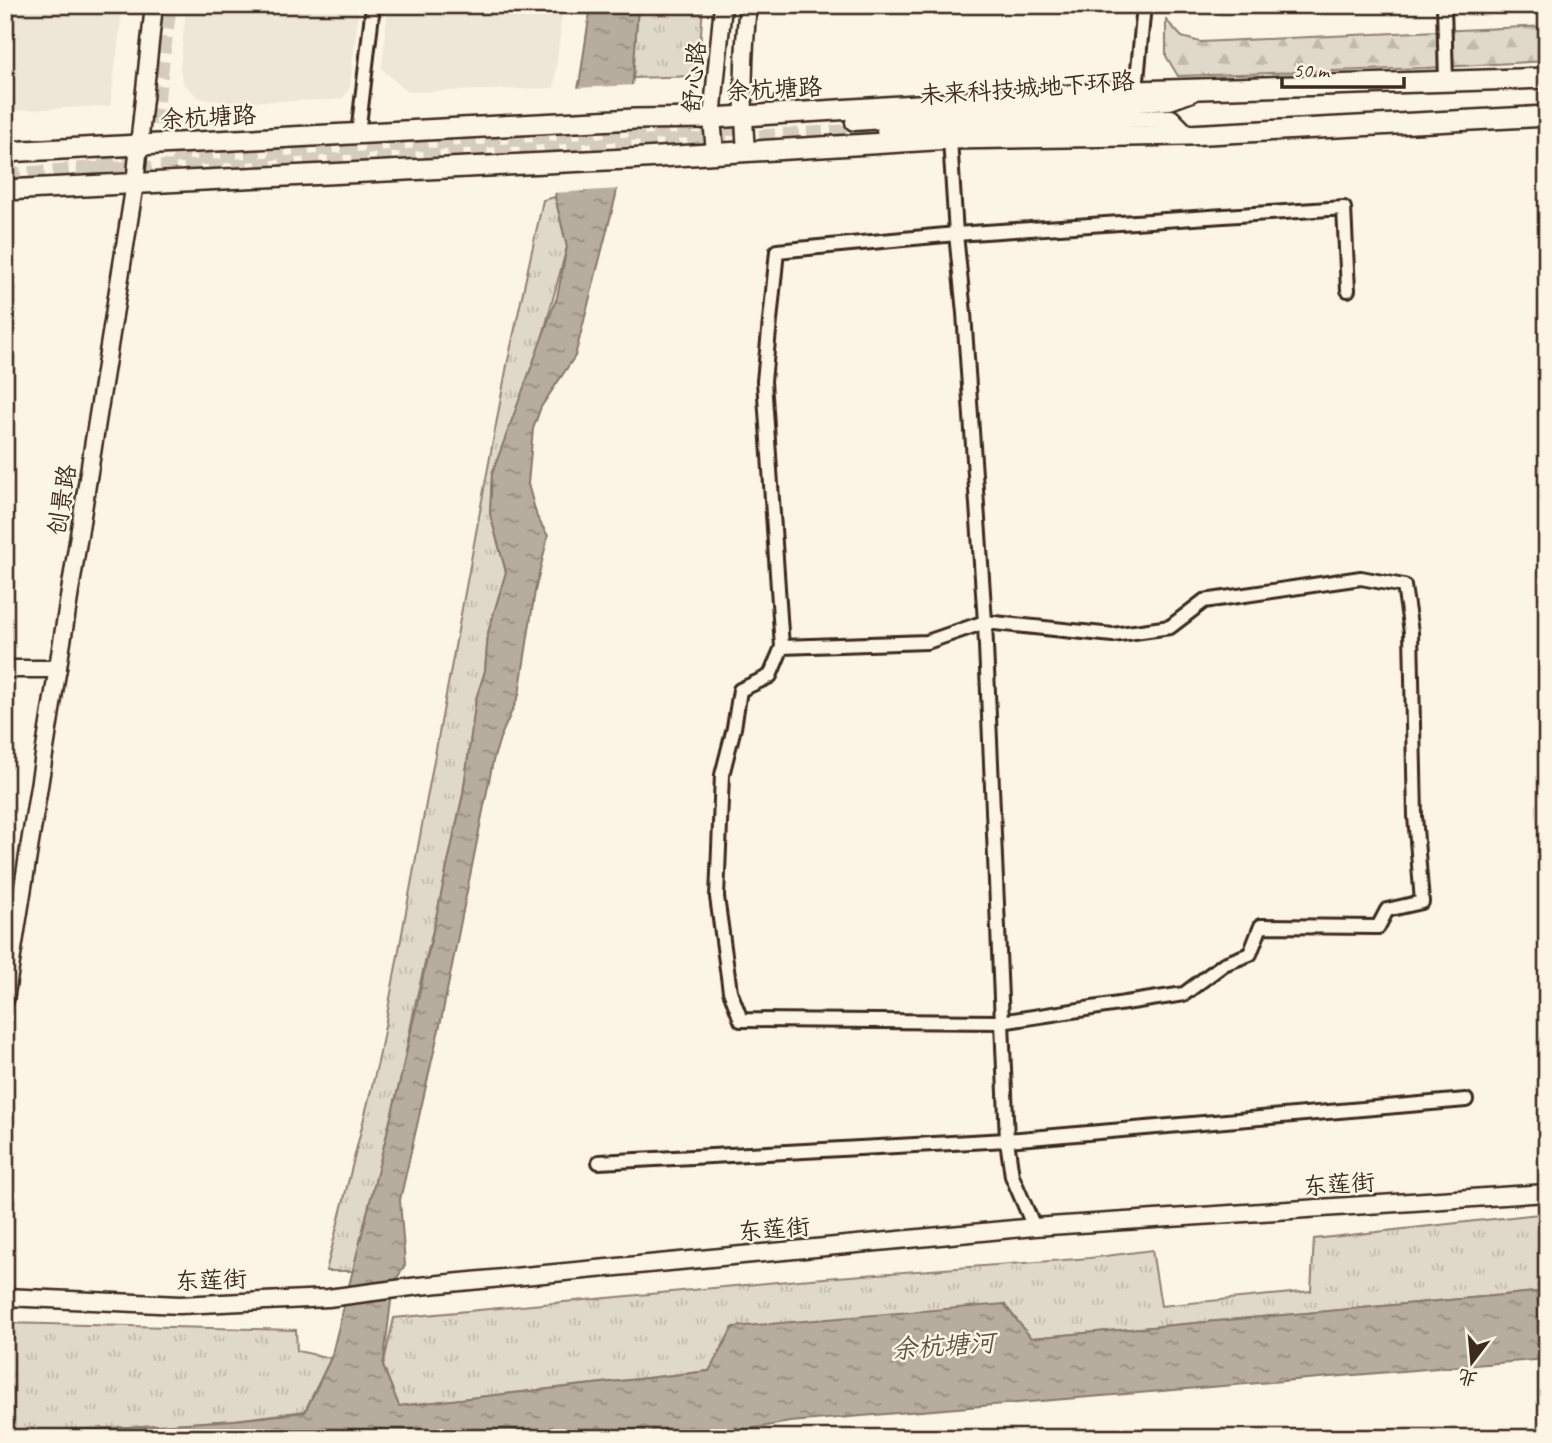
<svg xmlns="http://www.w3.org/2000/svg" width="1552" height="1443" font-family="Caveat,'LXGW WenKai TC',sans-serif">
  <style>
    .built { fill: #eee6d6 }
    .grass { fill: url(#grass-tufts); stroke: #8e8173; stroke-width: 2 }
    .forest { fill: url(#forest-firs); stroke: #8e8173; stroke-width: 2 }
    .water { fill: url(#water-ripples); stroke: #85796b; stroke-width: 2 }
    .pier { fill: #fcf5e5 }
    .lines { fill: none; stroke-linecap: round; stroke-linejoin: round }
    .tertiary-tunnel { stroke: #d5ccbd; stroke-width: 16; stroke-dasharray: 16 8; stroke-linecap: butt }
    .minor-casing { stroke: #3b2a1e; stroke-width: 18 }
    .tertiary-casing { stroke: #3b2a1e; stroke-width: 21 }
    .secondary-casing { stroke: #3b2a1e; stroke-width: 24 }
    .minor { stroke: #fcf5e5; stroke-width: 12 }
    .tertiary { stroke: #fcf5e5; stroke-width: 16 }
    .secondary { stroke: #fcf5e5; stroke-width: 19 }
    .labels { text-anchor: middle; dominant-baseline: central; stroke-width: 5; stroke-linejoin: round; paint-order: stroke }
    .street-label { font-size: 24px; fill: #3b2a1e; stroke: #fcf5e5 }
    .water-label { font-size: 26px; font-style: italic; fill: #605144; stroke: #fcf5e5 }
  </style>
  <defs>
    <pattern id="grass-tufts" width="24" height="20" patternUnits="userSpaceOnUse" patternTransform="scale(1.75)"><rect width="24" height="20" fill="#e0d8c8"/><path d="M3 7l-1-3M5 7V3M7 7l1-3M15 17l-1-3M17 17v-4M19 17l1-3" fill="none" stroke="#c1baab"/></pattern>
    <pattern id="forest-firs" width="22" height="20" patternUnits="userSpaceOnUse" patternTransform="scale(1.75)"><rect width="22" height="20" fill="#e0d8c8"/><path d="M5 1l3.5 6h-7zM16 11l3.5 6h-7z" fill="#c1baab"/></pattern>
    <pattern id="water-ripples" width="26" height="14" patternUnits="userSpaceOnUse" patternTransform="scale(1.75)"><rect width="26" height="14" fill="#b7ad9e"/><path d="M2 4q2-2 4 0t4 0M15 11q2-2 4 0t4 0" fill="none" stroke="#968d80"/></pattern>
  </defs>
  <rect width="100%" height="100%" fill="#fcf5e5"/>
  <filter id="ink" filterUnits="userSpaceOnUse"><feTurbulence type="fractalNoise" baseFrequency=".0143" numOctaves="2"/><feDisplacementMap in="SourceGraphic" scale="14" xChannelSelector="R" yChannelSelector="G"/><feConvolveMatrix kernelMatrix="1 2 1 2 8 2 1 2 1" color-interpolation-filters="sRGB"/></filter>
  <g filter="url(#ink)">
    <!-- built -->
    <g class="built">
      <path d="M5 5H123L110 106 5 111Z"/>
      <path d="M186 5H359L350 87 343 98 332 100 230 102 199 98 184 84 180 69Z"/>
      <path d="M388 5H563L554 88 407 92 382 69Z"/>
    </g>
    <!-- grass -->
    <g class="grass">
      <path d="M638 5H703L698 76 633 78Z"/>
      <path d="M555 197 567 247 539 350 492 474 490 514 506 572 488 633 485 671 476 699 463 794 439 905 416 1000 401 1077 353 1271H326L379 1058 507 365 543 200Z"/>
      <path d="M1547 1213V1291L1031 1338 1004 1304 709 1371 399 1406 383 1366 394 1318 798 1280 1090 1258 1152 1250 1161 1306 1311 1291 1314 1239Z"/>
      <path d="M5 1323 296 1330 297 1351 331 1358 305 1411 235 1420 5 1435Z"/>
    </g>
    <!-- forest -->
    <path class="forest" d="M1166 20 1182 37 1200 42 1547 26V61L1426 68 1178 76 1166 56Z"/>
    <!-- water -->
    <path class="water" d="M591 5H638L633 78 616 195 575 356 541 407 533 429 528 484 537 517 548 536 535 591 519 695 500 738 493 761 442 1016 400 1200 405 1265 393 1285 383 1366 399 1406 709 1371 733 1327 1004 1304 1031 1338 1547 1291V1359L790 1422 698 1438H5V1435L235 1420 305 1412 331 1358 401 1077 463 794 476 699 485 671 488 633 506 572 490 514 492 474 557 297 567 247 555 197 580 79Z"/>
    <!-- pier -->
    <path class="pier" d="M636 85 620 189 552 193 575 88Z"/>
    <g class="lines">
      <!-- tertiary-tunnel -->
      <g class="tertiary-tunnel">
        <path d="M156 139 168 153 192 158 324 148 752 127"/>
        <path d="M88 170 230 167 855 132"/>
        <path d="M5 176 94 169 118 161 152 135 169 5"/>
      </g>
      <defs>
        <g id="minor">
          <path d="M1444 5 1446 82"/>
          <path d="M1136 91 1144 5"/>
          <path d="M358 134 373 5"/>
          <path d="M950 139 956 234 964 313 985 622 1007 1140 1012 1176 1034 1227"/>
          <path d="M782 647 770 676 740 690 734 728 722 775 717 897 730 991 741 1020 1001 1022 1184 994 1224 964 1250 954 1261 926 1378 927 1387 910 1422 902 1415 816 1411 632 1404 586 1361 578 1204 601 1170 627 1113 635 985 622 927 642 782 647 764 381 777 251 956 234 1344 208 1348 290"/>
          <path d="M599 1162 1007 1140 1466 1100"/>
        </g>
        <g id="tertiary">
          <path d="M854 122 1170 101 1192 93"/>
          <path d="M885 131 1082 120 1171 118 1188 135"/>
          <path d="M746 151C742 102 743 54 748 5"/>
          <path d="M715 153 712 118 723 5"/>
          <path d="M5 669H58"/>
          <path d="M5 1000 135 183 154 5"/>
          <path d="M5 1297 180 1305 328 1298 419 1286 1034 1227 1547 1193"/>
        </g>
        <g id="secondary">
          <path d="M5 152 635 119 712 118 1136 91 1547 78"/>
          <path d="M5 190 627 159 950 139 1188 135 1547 116"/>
        </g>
      </defs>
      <!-- minor casing -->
      <use href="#minor" class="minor-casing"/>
      <!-- tertiary casing -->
      <use href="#tertiary" class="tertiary-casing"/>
      <!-- secondary casing -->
      <use href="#secondary" class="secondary-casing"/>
      <!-- minor -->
      <use href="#minor" class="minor"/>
      <!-- tertiary -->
      <use href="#tertiary" class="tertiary"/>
      <!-- secondary -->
      <use href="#secondary" class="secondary"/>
    </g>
  </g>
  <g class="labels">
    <!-- street labels -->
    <g class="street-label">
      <text transform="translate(694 77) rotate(-85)">舒心路</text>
      <text transform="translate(1027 88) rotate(-4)">未来科技城地下环路</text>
      <text transform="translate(774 89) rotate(-3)">余杭塘路</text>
      <text transform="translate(208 117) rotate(-3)">余杭塘路</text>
      <text transform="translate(62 500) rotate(-81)">创景路</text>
      <text transform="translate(1339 1184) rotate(-4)">东莲街</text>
      <text transform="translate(774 1229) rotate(-5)">东莲街</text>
      <text transform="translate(211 1280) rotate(-2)">东莲街</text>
    </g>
    <!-- water labels -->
    <g class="water-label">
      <text transform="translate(943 1346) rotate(-4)">余杭塘河</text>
    </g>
  </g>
  <!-- margin -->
  <rect width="1552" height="1443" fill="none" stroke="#fcf5e5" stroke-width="28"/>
  <rect x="14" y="14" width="1524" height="1415" fill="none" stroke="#3b2a1e" stroke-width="2.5" filter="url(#ink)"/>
  <!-- north arrow -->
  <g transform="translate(1472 1362) rotate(196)" stroke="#fcf5e5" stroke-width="5" paint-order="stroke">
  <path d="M0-5L12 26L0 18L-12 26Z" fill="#3b2a1e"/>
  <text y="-10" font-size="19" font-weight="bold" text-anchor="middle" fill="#3b2a1e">北</text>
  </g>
  <!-- scale -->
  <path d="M1282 77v10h122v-10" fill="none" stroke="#3b2a1e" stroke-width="3.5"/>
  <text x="1293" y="77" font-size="21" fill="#3b2a1e" stroke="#fcf5e5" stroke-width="5" paint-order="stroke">50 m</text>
</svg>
